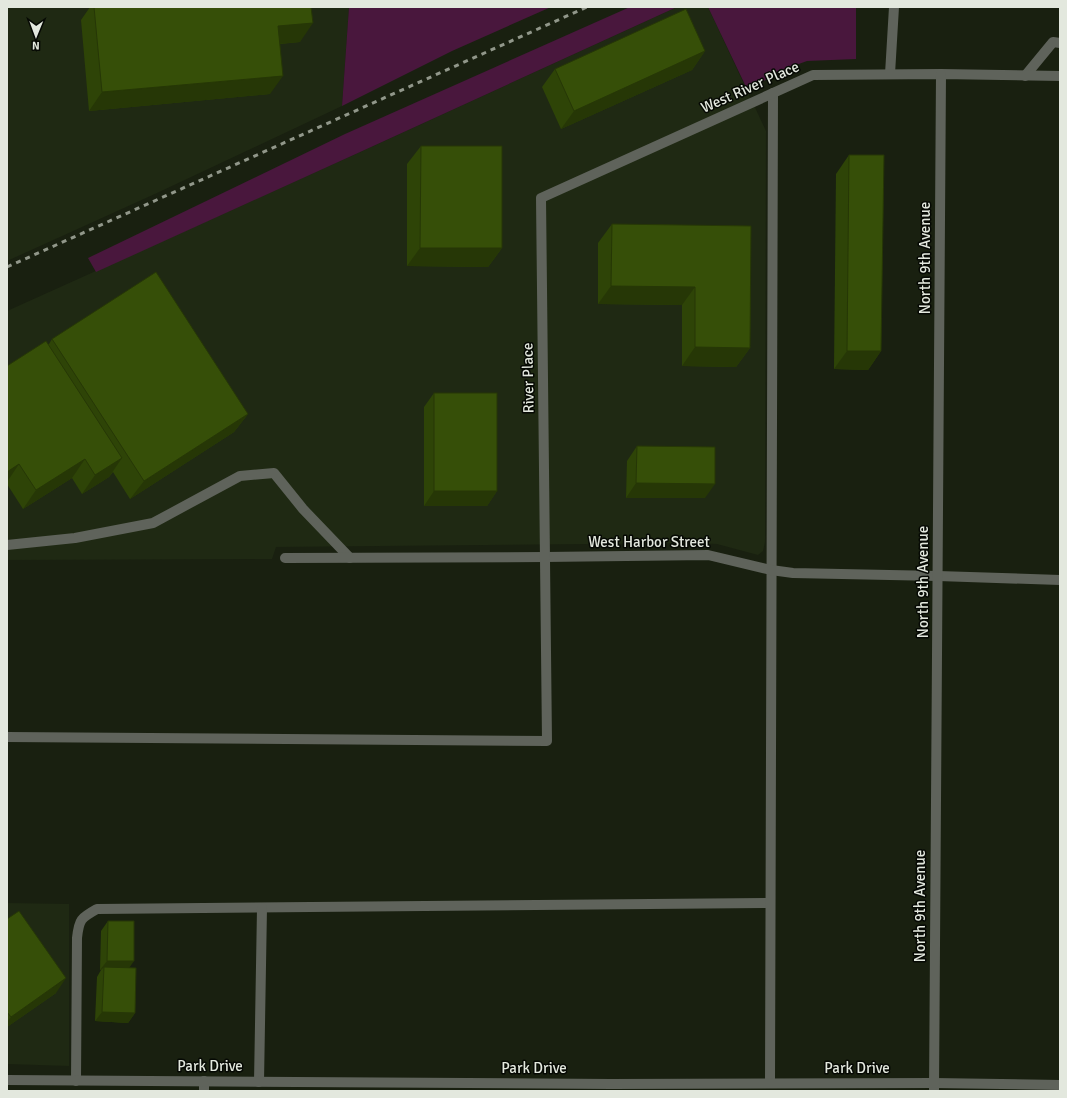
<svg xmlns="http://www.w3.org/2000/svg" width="1067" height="1098" font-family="Signika,sans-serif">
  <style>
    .built { fill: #1f2913 }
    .green { fill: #49173d }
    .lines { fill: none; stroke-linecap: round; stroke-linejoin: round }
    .service { stroke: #5f635b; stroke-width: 10 }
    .minor { stroke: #5f635b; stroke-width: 10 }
    .rail { stroke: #91978a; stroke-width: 3; stroke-dasharray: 5 5; stroke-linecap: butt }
    .wall { fill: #2e4407 }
    .shaded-wall { fill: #263706 }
    .building { fill: #364f08; stroke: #263706 }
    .labels { text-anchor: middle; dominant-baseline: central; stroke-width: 3; stroke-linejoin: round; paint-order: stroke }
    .street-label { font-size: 15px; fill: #e3e8de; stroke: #060904 }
  </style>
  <rect width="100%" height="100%" fill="#192010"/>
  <!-- built -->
  <g class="built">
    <path d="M7 7H349L342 106 157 193 7 261Z"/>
    <path d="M677 7H708L766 131 765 542 763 551 758 555 717 544 698 543 276 547 272 559 7 560V311L358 153Z"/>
    <path d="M7 903 69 904V1066L7 1064Z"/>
  </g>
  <!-- green -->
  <g class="green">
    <path d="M349 7H551L452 51 342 106Z"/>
    <path d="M630 7H677L358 153 96 272 88 258 345 134Z"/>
    <path d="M708 7H856V59L807 61 796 65 747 89Z"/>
  </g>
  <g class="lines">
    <!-- service -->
    <g class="service">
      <path d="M890 74 894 7"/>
      <path d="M1025 76 1053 42 1060 43"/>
      <path d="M7 545 75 538 153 523 240 476 274 473 303 509 350 558"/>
      <path d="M76 1081 77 938C79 919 81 918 97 909L770 903"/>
      <path d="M259 1082 262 908"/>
      <path d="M770 1083 773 93"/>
      <path d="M204 1091V1081"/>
    </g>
    <!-- minor -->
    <g class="minor">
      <path d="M285 558 545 557 708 555 771 570 793 573 938 576 1060 580"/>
      <path d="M7 737 547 741 541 198 813 75 941 74 1060 76"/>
      <path d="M7 1080 611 1084 934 1083 1060 1085"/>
      <path d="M934 1091 941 74"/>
    </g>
    <!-- rail -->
    <path class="rail" d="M7 267 587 7"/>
  </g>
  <!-- wall -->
  <g class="wall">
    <path d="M90 7H311L300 42 280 44 270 94 89 111 81 20Z"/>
    <path d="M705 51 692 70 561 129 542 87 555 69Z"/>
    <path d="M421 146 502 248 488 267 407 266V164Z"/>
    <path d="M849 155 881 351 868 370 834 369 836 174Z"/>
    <path d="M612 224 751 226 750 348 736 367 682 366V305L598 304V243Z"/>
    <path d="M52 339 248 414 234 432 130 499 113 472 109 477 82 494 72 478 23 509 7 484V366L49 344Z"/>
    <path d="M434 393 497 491 487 506H424V407Z"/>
    <path d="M637 446 705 498H626L627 461Z"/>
    <path d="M7 919 56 993 7 1027Z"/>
    <path d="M108 921 129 968 135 1013 128 1023 95 1021 97 977 101 970H100L101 931Z"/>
  </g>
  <!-- shaded-wall -->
  <g class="shaded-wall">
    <path d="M313 23 300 42 265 45 278 26Z"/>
    <path d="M705 51 692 70 561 129 574 111Z"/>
    <path d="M283 76 270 94 89 111 102 92Z"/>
    <path d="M420 248H502L488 267 407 266Z"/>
    <path d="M611 286 695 287 682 305 598 304Z"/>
    <path d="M695 347 750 348 736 367 682 366Z"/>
    <path d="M847 351H881L868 370 834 369Z"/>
    <path d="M248 414 234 432 130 499 144 481Z"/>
    <path d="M122 458 109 477 82 494 95 475Z"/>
    <path d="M85 459 72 478 23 509 36 490Z"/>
    <path d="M19 464 7 482V472Z"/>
    <path d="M636 483 715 484 705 498H626Z"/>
    <path d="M434 491H497L487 506H424Z"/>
    <path d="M107 961H134L127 971 104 967 101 970H100Z"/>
    <path d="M66 978 56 993 7 1027V1022L11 1017Z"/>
    <path d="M102 1012 135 1013 128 1023 95 1021Z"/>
  </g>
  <!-- building -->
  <g class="building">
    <path d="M94 7H311L313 23 278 26 283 76 102 92Z"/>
    <path d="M686 9 705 51 574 111 555 69Z"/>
    <path d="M421 146H502V248H420Z"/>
    <path d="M849 155H884L881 351H847Z"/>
    <path d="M612 224 751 226 750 348 695 347V287L611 286Z"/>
    <path d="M156 272 248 414 144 481 52 339Z"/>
    <path d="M46 341 122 458 95 475 85 459 36 490 19 464 7 472V366Z"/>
    <rect x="434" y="393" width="63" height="98"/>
    <path d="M637 446 715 447V484L636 483Z"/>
    <path d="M19 911 66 978 11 1017 7 1012V919Z"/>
    <path d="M108 921H134V961H107Z"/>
    <path d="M104 967 136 968 135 1013 102 1012Z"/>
  </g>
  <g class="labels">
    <!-- street labels -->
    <g class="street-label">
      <text transform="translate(750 87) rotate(-24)">West River Place</text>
      <text transform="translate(925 258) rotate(-90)">North 9th Avenue</text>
      <text transform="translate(528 378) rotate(-91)">River Place</text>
      <text x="649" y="542">West Harbor Street</text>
      <text transform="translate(923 582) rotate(-90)">North 9th Avenue</text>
      <text transform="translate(920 906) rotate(-90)">North 9th Avenue</text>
      <text x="210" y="1066">Park Drive</text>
      <text x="534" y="1068">Park Drive</text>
      <text x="857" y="1068">Park Drive</text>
    </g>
  </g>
  <!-- border -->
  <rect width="1067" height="1098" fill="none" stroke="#e3e8de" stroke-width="16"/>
  <!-- north arrow -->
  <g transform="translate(36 36) rotate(181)" stroke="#060904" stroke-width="3" paint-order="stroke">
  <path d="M0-3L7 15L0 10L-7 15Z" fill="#e3e8de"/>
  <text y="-6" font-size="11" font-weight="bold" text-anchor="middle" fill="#e3e8de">N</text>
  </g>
</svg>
